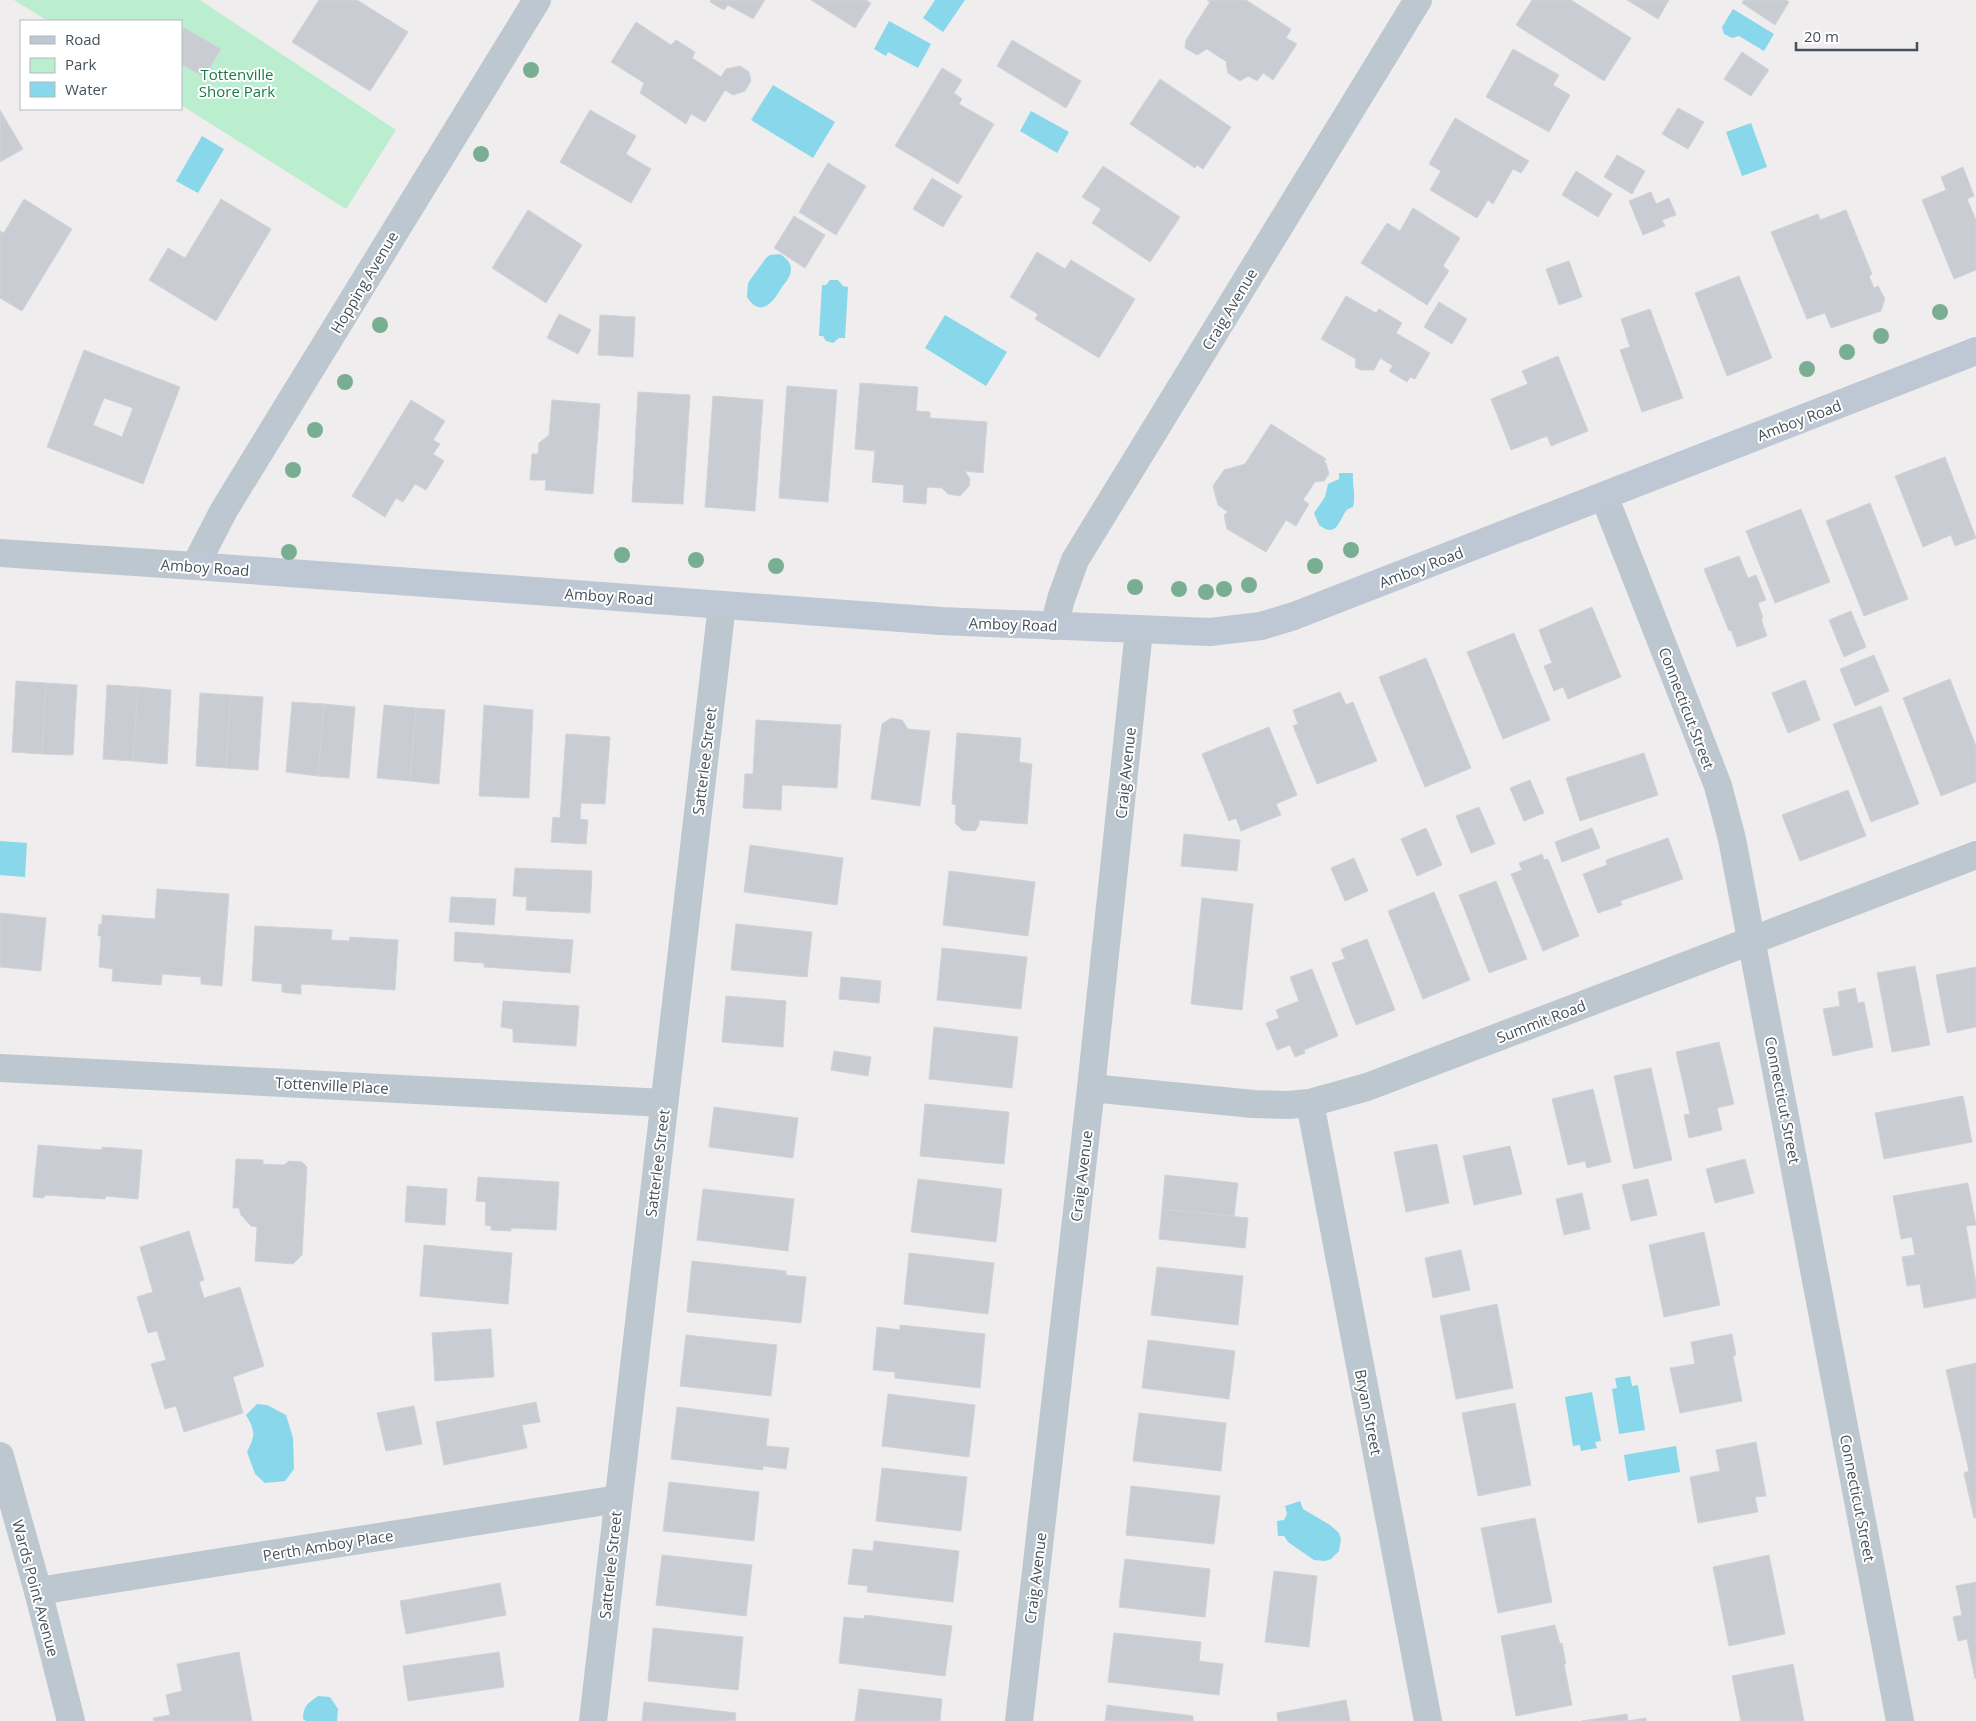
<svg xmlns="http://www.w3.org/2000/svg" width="1976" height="1721" font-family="'Open Sans',sans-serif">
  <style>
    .green { fill: #baeece }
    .water { fill: #88d7ea }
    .building { fill: #c9ccd2; stroke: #d1d3d8; fill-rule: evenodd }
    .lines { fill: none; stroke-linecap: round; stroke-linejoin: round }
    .street { stroke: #bdc7cf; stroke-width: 28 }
    .secondary { stroke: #bdc8d4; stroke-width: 28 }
    .tree { fill: #79ae92 }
    .labels { text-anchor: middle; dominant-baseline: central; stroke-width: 4; stroke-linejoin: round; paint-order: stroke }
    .park-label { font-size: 15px; fill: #187a47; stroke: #fff }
    .street-label { font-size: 15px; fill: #45505a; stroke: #fff }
  </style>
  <rect width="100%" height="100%" fill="#efeded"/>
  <!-- green -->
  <path class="green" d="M14 0H200L396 130 346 209 181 105V21H48Z"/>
  <!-- water -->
  <g class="water">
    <path d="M935 0H965L943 32 923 18Z"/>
    <path d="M1733 9 1774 34 1764 51 1739 36 1732 38 1724 34 1722 27Z"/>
    <path d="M889 21 931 44 918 68 888 52 886 56 874 49Z"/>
    <path d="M773 85 835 122 813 158 751 120Z"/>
    <path d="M1031 111 1069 132 1057 153 1020 131Z"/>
    <path d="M1751 123 1767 167 1742 176 1726 132Z"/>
    <path d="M202 136 224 149 198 193 176 181Z"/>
    <path d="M780 254C785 257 791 262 791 269 791 276 786 282 782 287 774 301 761 319 747 297L748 283 766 258 770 255Z"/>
    <path d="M830 280H838L843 286 848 287 845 338H839L833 343 826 341 823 336H819L822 285H826Z"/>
    <path d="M945 315 1007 352 986 386 925 348Z"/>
    <path d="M1339 473H1353C1352 484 1356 496 1353 507 1351 508 1347 509 1346 511 1339 520 1337 539 1319 525L1314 513 1325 497 1328 484 1339 479Z"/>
    <path d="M0 841 27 843 25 877 0 875Z"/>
    <path d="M1630 1376 1632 1386 1638 1385 1645 1430 1619 1434 1612 1389 1617 1388 1615 1378Z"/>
    <path d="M1592 1392 1601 1441 1595 1442 1597 1448 1581 1451 1580 1445 1573 1446 1565 1397Z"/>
    <path d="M257 1404 267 1405 286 1415 293 1438 294 1469 285 1481 265 1483 255 1474 247 1452C255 1435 256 1432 246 1415Z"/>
    <path d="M1676 1446 1680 1472 1628 1481 1624 1455Z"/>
    <path d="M1300 1501 1303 1509 1330 1525 1339 1533 1341 1539 1339 1551 1331 1559 1325 1561 1314 1560 1288 1542 1284 1536H1278L1277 1521 1284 1520 1287 1514 1285 1506Z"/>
    <path d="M318 1696 330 1697 338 1709 337 1721H306L303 1719C303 1706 308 1703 318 1696Z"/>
  </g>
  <!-- building -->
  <g class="building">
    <path d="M319 0H357L408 32 370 91 292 42Z"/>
    <path d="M711 0H765L753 19 728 5 724 10 710 2Z"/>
    <path d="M811 0H866L871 3 855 28Z"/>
    <path d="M1207 0H1246L1291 29 1286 38 1297 44 1273 80 1263 73 1257 81 1248 76 1240 81 1228 73 1226 64 1227 62 1207 49 1197 55 1185 48 1186 40 1210 2Z"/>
    <path d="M1532 0H1571L1631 38 1604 81 1516 25Z"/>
    <path d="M1627 0H1669L1658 19Z"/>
    <path d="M1744 0H1786L1789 2 1775 25 1742 3Z"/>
    <path d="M636 22 671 45 676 40 695 52 692 58 721 77 726 69 740 66 749 72 751 81 745 91 733 95 725 90 705 122 691 114 686 124 640 93 644 83 611 62Z"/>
    <path d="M184 28 221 49 204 77 181 64V34Z"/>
    <path d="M1012 40 1081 81 1066 108 997 66Z"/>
    <path d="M1513 49 1559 75 1553 85 1570 95 1549 132 1486 97Z"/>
    <path d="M1742 52 1769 70 1751 96 1724 79Z"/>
    <path d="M942 68 962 80 954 93 962 99 959 104 994 124 958 184 895 146Z"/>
    <path d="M1160 79 1231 127 1203 169 1197 165 1195 168 1130 124Z"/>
    <path d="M1678 108 1704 122 1688 149 1662 134Z"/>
    <path d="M0 110 23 149 0 162Z"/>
    <path d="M590 110 636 136 626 154 651 169 631 203 560 162Z"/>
    <path d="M1455 118 1529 161 1521 173 1513 169 1493 204 1488 200 1477 218 1430 190 1441 171 1429 164Z"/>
    <path d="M1617 155 1645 171 1632 194 1604 177Z"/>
    <path d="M828 163 866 186 836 235 799 212Z"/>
    <path d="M1103 166 1180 217 1150 262 1092 223 1101 209 1082 197Z"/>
    <path d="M1963 167 1974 196 1967 199 1976 220V270L1954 279 1922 200 1946 190 1941 177Z"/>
    <path d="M1576 171 1612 194 1598 217 1562 195Z"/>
    <path d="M932 178 962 196 943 227 913 209Z"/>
    <path d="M1651 192 1656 204 1669 198 1676 215 1662 220 1665 226 1643 235 1629 201Z"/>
    <path d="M24 199 72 229 22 311 0 298V231L4 233Z"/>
    <path d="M221 199 271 229 216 321 149 280 168 248 185 258Z"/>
    <path d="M1413 208 1460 238 1443 266 1449 271 1427 305 1361 263 1387 223 1400 231Z"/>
    <path d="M528 210 582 245 546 303 492 268Z"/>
    <path d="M1846 210 1872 274 1869 276 1874 288 1878 286 1885 299 1881 311 1831 328 1825 313 1807 319 1771 232 1818 214 1820 220Z"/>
    <path d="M794 216 825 235 805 268 774 248Z"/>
    <path d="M1037 252 1065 269 1071 260 1135 299 1099 358 1035 319 1038 314 1010 297Z"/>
    <path d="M1569 261 1582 297 1559 305 1546 269Z"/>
    <path d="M1739 276 1772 358 1727 376 1695 293Z"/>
    <path d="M1346 296 1376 313 1379 309 1402 323 1396 333 1430 353 1415 379 1410 377 1407 382 1389 371 1393 366 1380 358 1374 370H1361L1355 367 1356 359 1321 339Z"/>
    <path d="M1439 302 1467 319 1452 344 1424 327Z"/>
    <path d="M1650 309 1683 398 1642 412 1620 350 1630 347 1621 319Z"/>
    <path d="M559 314 591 330 578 354 547 338Z"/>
    <path d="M600 315 635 317 633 357 598 355Z"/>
    <path d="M84 350 180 387 143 484 47 447ZM104 398 133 408 122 437 93 425Z"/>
    <path d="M1558 356 1588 431 1551 446 1547 436 1511 450 1491 399 1528 384 1522 371Z"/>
    <path d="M860 383 918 387 916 411 930 412V418L987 422 983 473 965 471 970 479 969 486 960 496 948 494 942 488 927 487 926 504 903 502 904 485 872 482 875 451 855 449Z"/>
    <path d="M787 386 837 390 828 502 779 498Z"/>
    <path d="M638 392 690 395 683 504 632 502Z"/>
    <path d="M713 396 763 400 755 511 705 507Z"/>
    <path d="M411 400 445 421 433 440 440 444 433 454 444 461 426 490 415 484 403 502 396 498 385 517 352 496Z"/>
    <path d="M552 400 600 404 593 494 545 490 546 480H530L532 454H538L539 443 549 435Z"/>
    <path d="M1271 424 1326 459 1324 462 1326 463 1329 474 1324 481 1315 482 1303 500 1309 504 1296 526 1286 520 1266 552 1227 529 1224 515 1228 512 1218 505 1213 486 1224 470 1245 464Z"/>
    <path d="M1945 457 1976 538 1955 546 1951 535 1923 547 1895 476Z"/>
    <path d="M1870 503 1908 599 1864 616 1826 521Z"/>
    <path d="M1801 509 1830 582 1775 603 1746 531Z"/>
    <path d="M1739 556 1748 578 1756 575 1766 600 1758 603 1763 618 1761 619 1767 636 1737 647 1731 630 1729 631 1704 569Z"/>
    <path d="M1592 607 1621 677 1568 699 1563 687 1554 691 1544 666 1552 663 1539 630Z"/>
    <path d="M1851 611 1866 647 1844 657 1829 620Z"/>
    <path d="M1514 633 1550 720 1503 739 1467 652Z"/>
    <path d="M1874 655 1889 691 1855 706 1840 669Z"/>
    <path d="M1426 658 1471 768 1425 787 1379 677Z"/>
    <path d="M1950 679 1976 746V782L1941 796 1903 698Z"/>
    <path d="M1805 680 1820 720 1788 733 1772 693Z"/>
    <path d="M16 681 46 683 42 754 12 752Z"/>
    <path d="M46 683 77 685 73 755 42 754Z"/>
    <path d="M107 685 138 687 133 761 103 759Z"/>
    <path d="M138 687 171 690 167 764 133 761Z"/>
    <path d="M1340 692 1346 705 1353 702 1377 761 1317 784 1293 726 1298 724 1293 710Z"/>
    <path d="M200 693 231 695 226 768 196 766Z"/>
    <path d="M231 695 263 697 258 770 226 768Z"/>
    <path d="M292 702 324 704 318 776 286 772Z"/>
    <path d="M324 704 355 707 349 778 318 776Z"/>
    <path d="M384 705 416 708 410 781 377 778Z"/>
    <path d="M484 705 533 710 529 798 479 796Z"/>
    <path d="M1881 706 1919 804 1871 822 1833 724Z"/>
    <path d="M416 708 445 710 439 784 410 781Z"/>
    <path d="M891 718 902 720 908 729 930 731 920 806 871 799 882 724Z"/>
    <path d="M756 720 841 725 837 788 782 785 781 810 743 808 745 774H753Z"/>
    <path d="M1269 727 1297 795 1276 804 1281 815 1241 831 1236 818 1229 821 1202 754Z"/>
    <path d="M957 733 1021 738 1019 762 1032 764 1027 824 979 820V825L975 831 962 830 955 823 956 805 952 804Z"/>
    <path d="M566 734 610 737 605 804 581 803 580 819 588 820 586 844 551 842 553 817 560 818Z"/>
    <path d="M1644 753 1658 795 1580 821 1566 778Z"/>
    <path d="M1530 780 1544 813 1524 821 1510 788Z"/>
    <path d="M1848 790 1866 836 1800 861 1782 815Z"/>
    <path d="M1479 807 1495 844 1471 853 1456 816Z"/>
    <path d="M1426 828 1442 865 1417 876 1401 839Z"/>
    <path d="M1592 828 1600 848 1562 862 1555 842Z"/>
    <path d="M1184 834 1240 840 1237 871 1181 866Z"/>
    <path d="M1668 838 1683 879 1620 901 1622 905 1598 913 1583 874 1607 865 1606 860Z"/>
    <path d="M750 845 843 858 837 905 744 892Z"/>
    <path d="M1542 854 1544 860 1548 859 1579 936 1543 951 1511 874 1522 870 1519 863Z"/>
    <path d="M1354 858 1368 891 1345 901 1331 868Z"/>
    <path d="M515 868 592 871 590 913 526 910 527 897 513 896Z"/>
    <path d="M949 871 1035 882 1028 936 943 925Z"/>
    <path d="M1496 881 1527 959 1489 973 1459 895Z"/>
    <path d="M157 889 229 894 222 986 201 984V977L162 974 161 985 112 981 113 969 99 967 101 936H98L99 924H102V915L155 919Z"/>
    <path d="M1434 892 1470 980 1423 999 1388 911Z"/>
    <path d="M451 897 496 899 494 925 449 922Z"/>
    <path d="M1202 898 1253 904 1242 1010 1191 1004Z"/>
    <path d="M0 913 46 918 41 971 0 967Z"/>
    <path d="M736 924 812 932 807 977 731 970Z"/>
    <path d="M255 926 332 930 331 940 349 941 350 937 398 940 395 990 301 984V994L288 993 282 992V984L252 981Z"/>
    <path d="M455 932 573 940 570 973 484 967V963L454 961Z"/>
    <path d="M1367 939 1395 1010 1356 1025 1332 963 1345 959 1341 949Z"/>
    <path d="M942 948 1027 957 1021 1009 937 1000Z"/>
    <path d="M1915 966 1930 1045 1892 1052 1877 973Z"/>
    <path d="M1976 967V1027L1947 1033 1936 975Z"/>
    <path d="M1312 969 1338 1036 1304 1050 1305 1053 1295 1057 1290 1045 1277 1050 1266 1023 1279 1018 1276 1010 1299 1001 1290 977Z"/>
    <path d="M841 977 881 981 879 1003 839 999Z"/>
    <path d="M1855 988 1858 1003 1864 1002 1873 1047 1833 1056 1823 1009 1840 1006 1838 992Z"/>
    <path d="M726 996 786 1001 783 1047 722 1042Z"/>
    <path d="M503 1001 579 1006 576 1046 513 1042V1029L501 1027Z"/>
    <path d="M934 1027 1018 1037 1012 1088 929 1079Z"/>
    <path d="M1719 1042 1734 1104 1717 1108 1722 1130 1689 1138 1684 1115 1690 1114 1676 1052Z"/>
    <path d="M834 1051 871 1057 868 1076 831 1070Z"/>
    <path d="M1651 1068 1672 1160 1634 1169 1614 1076Z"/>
    <path d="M1593 1089 1611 1162 1587 1168 1585 1161 1568 1165 1552 1099Z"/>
    <path d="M1963 1096 1972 1142 1884 1159 1875 1113Z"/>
    <path d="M925 1104 1009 1112 1004 1164 920 1156Z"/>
    <path d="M714 1107 798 1118 793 1158 709 1147Z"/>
    <path d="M1437 1144 1449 1203 1406 1212 1394 1152Z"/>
    <path d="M38 1145 102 1150V1147L142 1150 138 1199 106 1196 105 1199 45 1195 44 1198 33 1197Z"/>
    <path d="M1510 1146 1522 1194 1474 1205 1463 1156Z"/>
    <path d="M236 1159 263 1160V1164L284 1165 289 1161 302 1162 307 1167 302 1255 293 1264 255 1261 257 1227 251 1226 241 1215 239 1208H233Z"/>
    <path d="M1745 1159 1754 1193 1715 1203 1706 1169Z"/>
    <path d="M1165 1175 1238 1183 1234 1216 1162 1209Z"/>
    <path d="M478 1177 559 1182 556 1230 511 1228V1231L491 1230V1226L485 1225 486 1202 476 1201Z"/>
    <path d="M918 1179 1002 1189 996 1242 911 1232Z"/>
    <path d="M1648 1179 1657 1215 1631 1221 1622 1185Z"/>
    <path d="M1968 1183 1976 1225 1966 1226 1976 1283V1298L1924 1308 1920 1284 1907 1286 1902 1257 1915 1255 1912 1237 1901 1239 1893 1196Z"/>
    <path d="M407 1186 447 1189 445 1225 405 1222Z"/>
    <path d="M703 1189 794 1199 788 1251 697 1240Z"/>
    <path d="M1582 1193 1590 1229 1564 1235 1556 1199Z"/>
    <path d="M1162 1209 1248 1218 1245 1248 1159 1239Z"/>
    <path d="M189 1231 204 1280 199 1282 204 1298 240 1287 264 1366 233 1377 243 1413 184 1432 176 1406 165 1409 151 1364 166 1360 157 1331 148 1333 137 1297 153 1292 140 1247Z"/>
    <path d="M1704 1232 1720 1305 1664 1317 1649 1245Z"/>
    <path d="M424 1245 512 1253 508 1304 420 1296Z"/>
    <path d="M1461 1250 1470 1290 1433 1298 1425 1258Z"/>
    <path d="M909 1253 994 1263 988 1314 904 1304Z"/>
    <path d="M692 1261 786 1271V1275L806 1277 801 1323 687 1312Z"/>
    <path d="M1157 1267 1243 1276 1238 1325 1151 1315Z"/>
    <path d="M1497 1304 1513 1388 1456 1399 1440 1316Z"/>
    <path d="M900 1325 985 1334 980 1388 895 1378V1372L873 1370 877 1327 900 1330Z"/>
    <path d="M491 1329 494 1377 435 1381 432 1333Z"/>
    <path d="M1732 1334 1736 1355 1733 1356 1742 1401 1680 1413 1670 1368 1695 1364 1691 1342Z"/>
    <path d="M686 1335 777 1345 771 1396 680 1386Z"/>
    <path d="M1148 1340 1235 1351 1229 1399 1142 1388Z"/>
    <path d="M1976 1363V1517L1974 1518 1964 1473 1969 1471 1946 1370Z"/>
    <path d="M888 1394 975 1405 969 1457 882 1446Z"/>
    <path d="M536 1402 540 1422 522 1425 527 1448 444 1465 436 1422Z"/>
    <path d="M1515 1403 1531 1485 1478 1496 1462 1413Z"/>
    <path d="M414 1406 422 1444 386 1451 377 1413Z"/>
    <path d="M677 1407 769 1419 766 1446 789 1448 786 1469 763 1466V1470L671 1459Z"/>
    <path d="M1139 1413 1226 1423 1221 1471 1133 1461Z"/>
    <path d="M1756 1442 1766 1496 1755 1497 1758 1512 1698 1523 1690 1477 1720 1471 1716 1450Z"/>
    <path d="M882 1468 967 1477 961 1531 876 1521Z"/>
    <path d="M669 1482 759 1492 754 1541 663 1531Z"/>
    <path d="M1131 1486 1220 1496 1214 1544 1126 1535Z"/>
    <path d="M1535 1518 1552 1602 1498 1613 1481 1528Z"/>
    <path d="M874 1541 959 1551 953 1602 867 1592 868 1586 848 1584 853 1549 873 1551Z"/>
    <path d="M662 1555 752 1565 746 1616 656 1605Z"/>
    <path d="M1769 1555 1785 1634 1729 1646 1713 1567Z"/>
    <path d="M1125 1559 1210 1569 1205 1617 1119 1607Z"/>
    <path d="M1274 1571 1317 1576 1309 1647 1265 1642Z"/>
    <path d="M1976 1582V1678L1975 1679 1967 1639 1958 1641 1953 1617 1962 1615 1956 1586Z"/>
    <path d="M500 1583 506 1615 406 1634 400 1601Z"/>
    <path d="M865 1615 952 1626 945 1676 839 1663 844 1617 864 1619Z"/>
    <path d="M1555 1625 1560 1644 1562 1643 1566 1664H1564L1572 1705 1516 1716 1501 1636Z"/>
    <path d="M653 1628 743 1637 738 1690 648 1681Z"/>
    <path d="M1114 1633 1201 1642 1199 1661 1223 1664 1219 1695 1108 1682Z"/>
    <path d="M239 1652 252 1721H154L153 1718 170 1715 166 1695 182 1691 177 1664Z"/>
    <path d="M499 1652 504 1687 408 1701 403 1666Z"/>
    <path d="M1793 1664 1804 1721H1741L1732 1676Z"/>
    <path d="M859 1689 942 1699 940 1721H855Z"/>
    <path d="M1346 1700 1350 1721H1278L1277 1713Z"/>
    <path d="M644 1702 736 1713 735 1721H642Z"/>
    <path d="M1107 1705 1193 1716V1721H1105Z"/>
    <path d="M1627 1714 1628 1721 1646 1718V1721H1582Z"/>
  </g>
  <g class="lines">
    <!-- street -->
    <g class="street">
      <path d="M1604 496 1708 760 1718 786 1732 839 1900 1721"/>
      <path d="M0 553 195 566 224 510 537 0"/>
      <path d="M1054 626 1061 599 1075 560 1418 0"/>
      <path d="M0 1068 664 1103"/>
      <path d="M1091 1088 1253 1104 1288 1105 1310 1103 1367 1087 1976 855"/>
      <path d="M1310 1103 1428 1721"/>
      <path d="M0 1456 38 1591 71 1721"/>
      <path d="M38 1591 618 1499"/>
      <path d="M593 1721 722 605"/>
      <path d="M1019 1721 1091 1088 1139 630"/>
    </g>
    <!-- secondary -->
    <path class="secondary" d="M195 566 941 621 1210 632 1261 626 1294 616 1976 351"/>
  </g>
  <!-- trees -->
  <g class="tree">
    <circle cx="531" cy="70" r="8"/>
    <circle cx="481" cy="154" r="8"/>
    <circle cx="1940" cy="312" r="8"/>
    <circle cx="380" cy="325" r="8"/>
    <circle cx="1881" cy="336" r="8"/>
    <circle cx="1847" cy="352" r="8"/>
    <circle cx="1807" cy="369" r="8"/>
    <circle cx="345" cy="382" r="8"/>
    <circle cx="315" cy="430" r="8"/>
    <circle cx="293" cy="470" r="8"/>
    <circle cx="1351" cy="550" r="8"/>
    <circle cx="289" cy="552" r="8"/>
    <circle cx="622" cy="555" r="8"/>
    <circle cx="696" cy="560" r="8"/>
    <circle cx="776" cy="566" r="8"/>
    <circle cx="1315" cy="566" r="8"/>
    <circle cx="1249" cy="585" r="8"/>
    <circle cx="1135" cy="587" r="8"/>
    <circle cx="1179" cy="589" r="8"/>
    <circle cx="1224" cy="589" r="8"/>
    <circle cx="1206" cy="592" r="8"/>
  </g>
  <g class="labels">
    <!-- park labels -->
    <g class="park-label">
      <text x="237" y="74">Tottenville<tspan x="237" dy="17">Shore Park</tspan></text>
    </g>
    <!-- street labels -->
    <g class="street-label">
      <text transform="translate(364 282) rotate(-59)">Hopping Avenue</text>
      <text transform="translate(1229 309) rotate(-59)">Craig Avenue</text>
      <text transform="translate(1799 420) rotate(-21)">Amboy Road</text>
      <text transform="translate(205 567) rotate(4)">Amboy Road</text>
      <text transform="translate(1421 567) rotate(-21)">Amboy Road</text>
      <text transform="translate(609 596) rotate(4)">Amboy Road</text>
      <text transform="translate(1013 624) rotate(2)">Amboy Road</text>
      <text transform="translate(1687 708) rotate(69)">Connecticut Street</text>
      <text transform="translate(704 761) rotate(-83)">Satterlee Street</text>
      <text transform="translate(1125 773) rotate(-84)">Craig Avenue</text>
      <text transform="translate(1541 1021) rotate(-21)">Summit Road</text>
      <text transform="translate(332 1085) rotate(3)">Tottenville Place</text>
      <text transform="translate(1783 1100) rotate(79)">Connecticut Street</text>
      <text transform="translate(657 1163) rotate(-83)">Satterlee Street</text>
      <text transform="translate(1081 1176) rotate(-83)">Craig Avenue</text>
      <text transform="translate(1369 1412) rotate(79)">Bryan Street</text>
      <text transform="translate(1858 1498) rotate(79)">Connecticut Street</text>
      <text transform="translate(328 1545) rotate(-9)">Perth Amboy Place</text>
      <text transform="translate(610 1565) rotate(-84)">Satterlee Street</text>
      <text transform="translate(1035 1578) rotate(-83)">Craig Avenue</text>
      <text transform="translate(36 1588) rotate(75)">Wards Point Avenue</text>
    </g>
  </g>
  <!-- legend -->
  <rect x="20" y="20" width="162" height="90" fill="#ffffff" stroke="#b5b9bd"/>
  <rect x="30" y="36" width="25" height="8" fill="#bdc8d4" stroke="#b5b9bd"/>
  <text x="65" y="45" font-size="15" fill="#45505a">Road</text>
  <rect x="30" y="58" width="25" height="15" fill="#baeece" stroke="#b5b9bd"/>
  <text x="65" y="70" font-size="15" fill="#45505a">Park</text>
  <rect x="30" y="82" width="25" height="15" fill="#88d7ea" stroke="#b5b9bd"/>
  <text x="65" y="95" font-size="15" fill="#45505a">Water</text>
  <!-- scale -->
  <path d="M1796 42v8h121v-8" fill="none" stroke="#45505a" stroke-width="2.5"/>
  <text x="1804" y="42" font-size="15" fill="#45505a" stroke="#ffffff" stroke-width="4" paint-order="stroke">20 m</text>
</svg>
